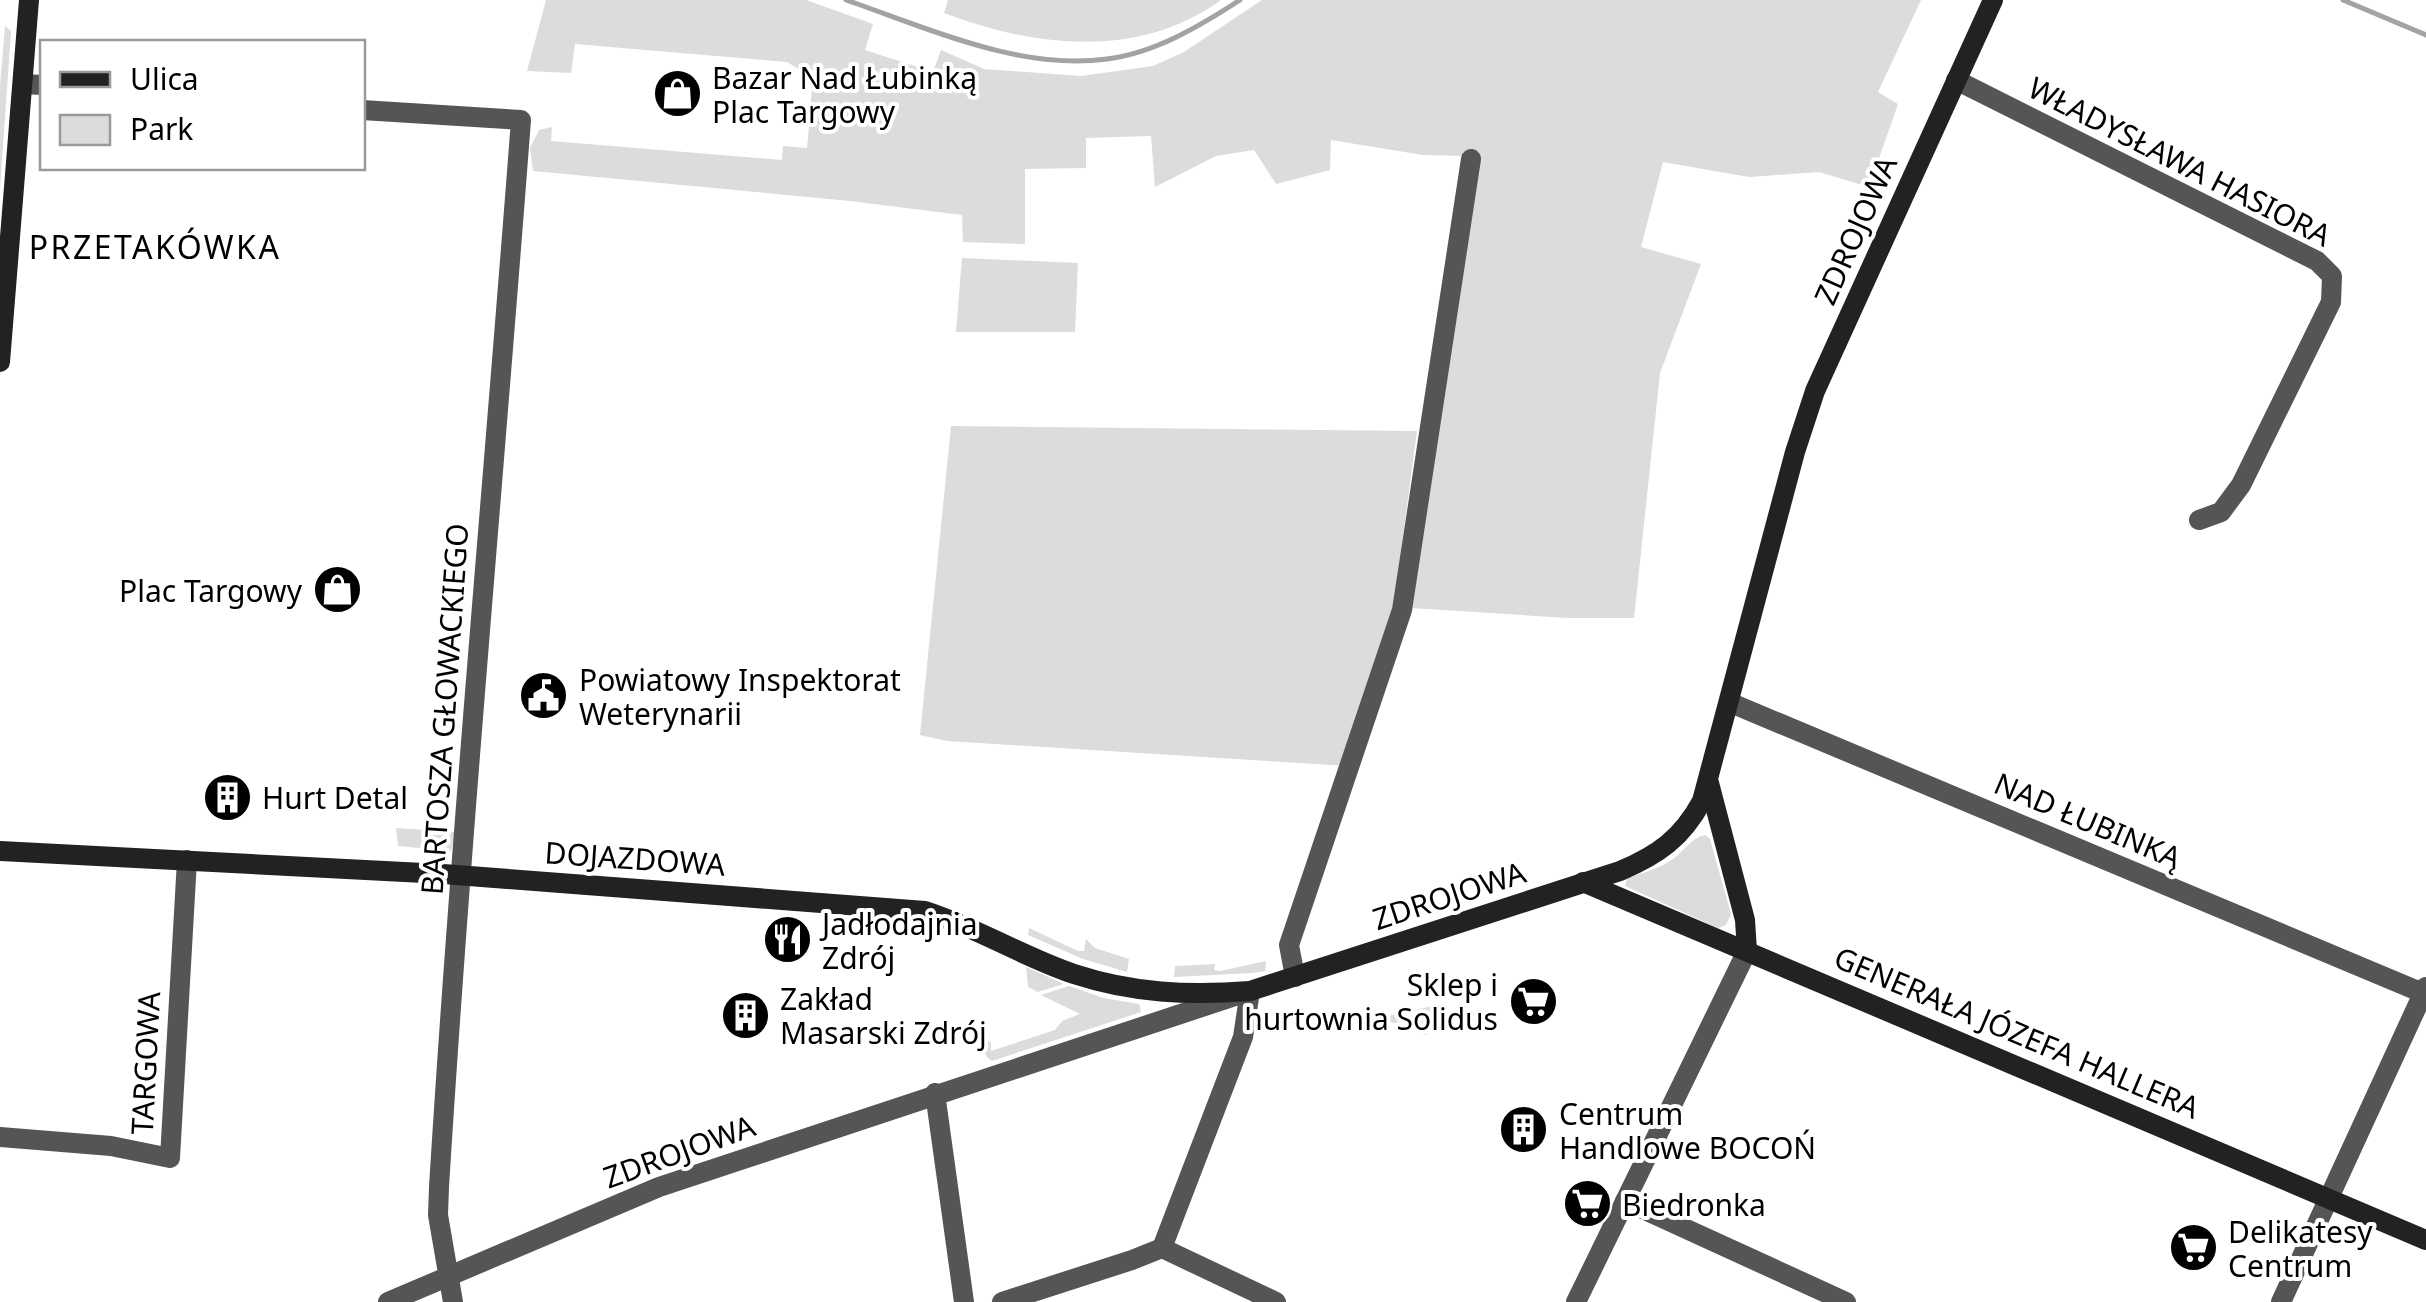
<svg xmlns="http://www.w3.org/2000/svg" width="2426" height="1302" font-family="'Noto Sans',sans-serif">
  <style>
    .green { fill: #dcdcdc }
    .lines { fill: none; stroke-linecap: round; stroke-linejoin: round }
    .stream { stroke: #a3a3a3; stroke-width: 5 }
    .street { stroke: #555; stroke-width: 20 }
    .secondary { stroke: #222; stroke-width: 20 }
    .labels { text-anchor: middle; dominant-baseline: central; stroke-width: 8; stroke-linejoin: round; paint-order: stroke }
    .poi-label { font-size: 30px; fill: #000; stroke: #fff; text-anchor: start }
    .street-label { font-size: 30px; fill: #000; stroke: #fff }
    .neighbourhood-label { font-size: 32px; letter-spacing: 2.5px; fill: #000; stroke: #fff }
  </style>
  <rect width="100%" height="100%" fill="#fff"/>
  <!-- green -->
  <g class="green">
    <path d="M546 0H806L873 24 865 50 933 72 941 50 984 69 1081 76 1153 66 1184 52 1262 0H1921L1878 92 1898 104 1869 187 1819 172 1749 177 1663 162 1641 247 1701 264 1660 373 1634 618H1567L1411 608 1465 156 1423 155 1331 140 1330 170 1276 184 1254 150 1216 156 1155 187 1151 136 1086 138V168L1025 169V244L963 242 962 215 850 201 533 171 530 148 539 130 552 127 551 141 782 160 783 146 807 148 813 78 787 62 575 44 571 73 527 71Z"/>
    <path d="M948 0H1221C1138 60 1034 47 944 13Z"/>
    <path d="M5 26 11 31 0 189V86Z"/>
    <path d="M962 258 1078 263 1075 332H956Z"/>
    <path d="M951 426 1417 431 1393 611 1347 766 947 741 920 735Z"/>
    <path d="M396 828 455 832 451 851 398 846Z"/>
    <path d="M1705 835 1710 839 1731 914 1726 925 1718 928 1625 886 1627 878C1643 873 1659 869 1673 859 1684 851 1691 838 1705 835Z"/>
    <path d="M1029 928 1078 951H1084L1086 939 1095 948 1129 959 1127 972 1083 959 1028 935Z"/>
    <path d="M1266 961 1265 971 1252 973 1174 977 1175 966 1215 964 1214 970 1220 971Z"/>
    <path d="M1026 967 1064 984 1038 992 1028 987Z"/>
    <path d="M1069 986 1104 998 1139 1004 1141 1012 992 1061C983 1056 982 1046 986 1038L991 1043V1051L1055 1030 1062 1021 1080 1014 1041 995Z"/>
    <path d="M1437 1005 1426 1035 1383 1019 1384 1017Z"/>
  </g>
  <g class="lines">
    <!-- stream -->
    <g class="stream">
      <path d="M846 0C927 28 1020 71 1107 59 1155 53 1200 26 1240 0"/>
      <path d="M2343 0 2426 35"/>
    </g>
    <!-- street -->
    <g class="street">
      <path d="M1956 80 2317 261 2332 276 2331 302 2241 485 2221 512 2199 520"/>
      <path d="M23 84 42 85"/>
      <path d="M362 110 521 120C494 476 461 831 439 1187L438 1215 453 1302"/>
      <path d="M1731 703 2423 993"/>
      <path d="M1295 977 1289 945 1402 610 1471 159"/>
      <path d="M935 1093 964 1302"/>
      <path d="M0 1137 111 1146 170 1158 187 860"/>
      <path d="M1625 1201 1846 1302"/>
      <path d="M1162 1248 1276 1302"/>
      <path d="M388 1302 659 1187 1250 991 1243 1037 1162 1248"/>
      <path d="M1002 1302 1132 1260 1162 1248"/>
      <path d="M1576 1302 1747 951"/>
      <path d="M2281 1302 2426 987"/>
    </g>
    <!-- secondary -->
    <g class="secondary">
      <path d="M0 362 29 0"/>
      <path d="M1709 783 1745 920 1747 951"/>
      <path d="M0 851 443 874 925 911C978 928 1023 957 1074 974 1132 993 1189 996 1250 991L1620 871C1658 855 1682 838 1702 801L1795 452 1815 391 1993 0"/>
      <path d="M1583 882 2426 1240"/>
    </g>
  </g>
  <!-- icons -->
  <defs>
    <symbol id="shop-disc" viewBox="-11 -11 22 22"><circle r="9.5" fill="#000" stroke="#fff"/><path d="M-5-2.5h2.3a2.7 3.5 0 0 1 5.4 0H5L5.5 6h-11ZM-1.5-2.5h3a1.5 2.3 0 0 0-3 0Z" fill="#fff"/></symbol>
    <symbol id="civic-disc" viewBox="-11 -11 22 22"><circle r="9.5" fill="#000" stroke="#fff"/><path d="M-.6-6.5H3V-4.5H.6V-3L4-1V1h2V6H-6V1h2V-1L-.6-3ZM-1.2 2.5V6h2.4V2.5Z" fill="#fff"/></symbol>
    <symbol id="building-disc" viewBox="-11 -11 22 22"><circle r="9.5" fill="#000" stroke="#fff"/><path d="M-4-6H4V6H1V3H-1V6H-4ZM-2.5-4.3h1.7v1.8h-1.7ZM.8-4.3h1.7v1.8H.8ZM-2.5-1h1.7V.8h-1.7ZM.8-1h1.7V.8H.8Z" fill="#fff"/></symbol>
    <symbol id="restaurant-disc" viewBox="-11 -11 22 22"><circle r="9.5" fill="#000" stroke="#fff"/><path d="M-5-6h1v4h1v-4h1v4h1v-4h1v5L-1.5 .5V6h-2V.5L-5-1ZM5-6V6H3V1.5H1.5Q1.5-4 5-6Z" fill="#fff"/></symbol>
    <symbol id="supermarket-disc" viewBox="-11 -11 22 22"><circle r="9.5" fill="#000" stroke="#fff"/><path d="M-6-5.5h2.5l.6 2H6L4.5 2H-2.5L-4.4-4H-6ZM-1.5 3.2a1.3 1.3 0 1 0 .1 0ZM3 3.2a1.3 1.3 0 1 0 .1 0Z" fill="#fff"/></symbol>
  </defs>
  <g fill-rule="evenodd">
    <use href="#shop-disc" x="650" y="66" width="55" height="55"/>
    <use href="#shop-disc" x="310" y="562" width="55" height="55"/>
    <use href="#civic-disc" x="516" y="668" width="55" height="55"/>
    <use href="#building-disc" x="200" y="770" width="55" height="55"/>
    <use href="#restaurant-disc" x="760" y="912" width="55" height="55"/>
    <use href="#supermarket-disc" x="1506" y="974" width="55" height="55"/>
    <use href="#building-disc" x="718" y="988" width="55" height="55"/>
    <use href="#building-disc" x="1496" y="1102" width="55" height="55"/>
    <use href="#supermarket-disc" x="1560" y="1176" width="55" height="55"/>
    <use href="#supermarket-disc" x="2166" y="1220" width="55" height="55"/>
  </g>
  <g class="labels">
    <!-- poi labels -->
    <g class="poi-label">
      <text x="712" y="77">Bazar Nad Łubinką<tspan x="712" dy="34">Plac Targowy</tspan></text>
      <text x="302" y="590" text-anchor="end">Plac Targowy</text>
      <text x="579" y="679">Powiatowy Inspektorat<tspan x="579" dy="34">Weterynarii</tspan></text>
      <text x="262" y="797">Hurt Detal</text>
      <text x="822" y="923">Jadłodajnia<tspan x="822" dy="34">Zdrój</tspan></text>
      <text x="1498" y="984" text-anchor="end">Sklep i<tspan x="1498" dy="34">hurtownia Solidus</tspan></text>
      <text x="780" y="998">Zakład<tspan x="780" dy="34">Masarski Zdrój</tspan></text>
      <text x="1559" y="1113">Centrum<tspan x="1559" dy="34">Handlowe BOCOŃ</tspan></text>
      <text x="1622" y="1204">Biedronka</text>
      <text x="2228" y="1231">Delikatesy<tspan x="2228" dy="34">Centrum</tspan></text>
    </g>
    <!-- street labels -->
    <g class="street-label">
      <text transform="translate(2180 161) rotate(27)">WŁADYSŁAWA HASIORA</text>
      <text transform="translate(1855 230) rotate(-66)">ZDROJOWA</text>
      <text transform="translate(444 709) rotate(-86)">BARTOSZA GŁOWACKIEGO</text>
      <text transform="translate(2088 820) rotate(23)">NAD ŁUBINKĄ</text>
      <text transform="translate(635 858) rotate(4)">DOJAZDOWA</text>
      <text transform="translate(1449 895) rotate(-18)">ZDROJOWA</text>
      <text transform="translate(2017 1032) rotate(23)">GENERAŁA JÓZEFA HALLERA</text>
      <text transform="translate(145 1063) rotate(-87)">TARGOWA</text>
      <text transform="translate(679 1151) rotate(-20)">ZDROJOWA</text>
    </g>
    <!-- neighbourhood labels -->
    <g class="neighbourhood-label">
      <text x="155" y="246">PRZETAKÓWKA</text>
    </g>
  </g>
  <!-- legend -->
  <rect x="40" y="40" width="325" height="130" fill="#ffffff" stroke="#999999" stroke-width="2.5"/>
  <rect x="60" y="72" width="50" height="15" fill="#222222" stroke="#999999" stroke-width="2.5"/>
  <text x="130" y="90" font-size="30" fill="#000000">Ulica</text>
  <rect x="60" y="115" width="50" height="30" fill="#dcdcdc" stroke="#999999" stroke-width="2.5"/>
  <text x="130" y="140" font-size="30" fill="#000000">Park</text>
</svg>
